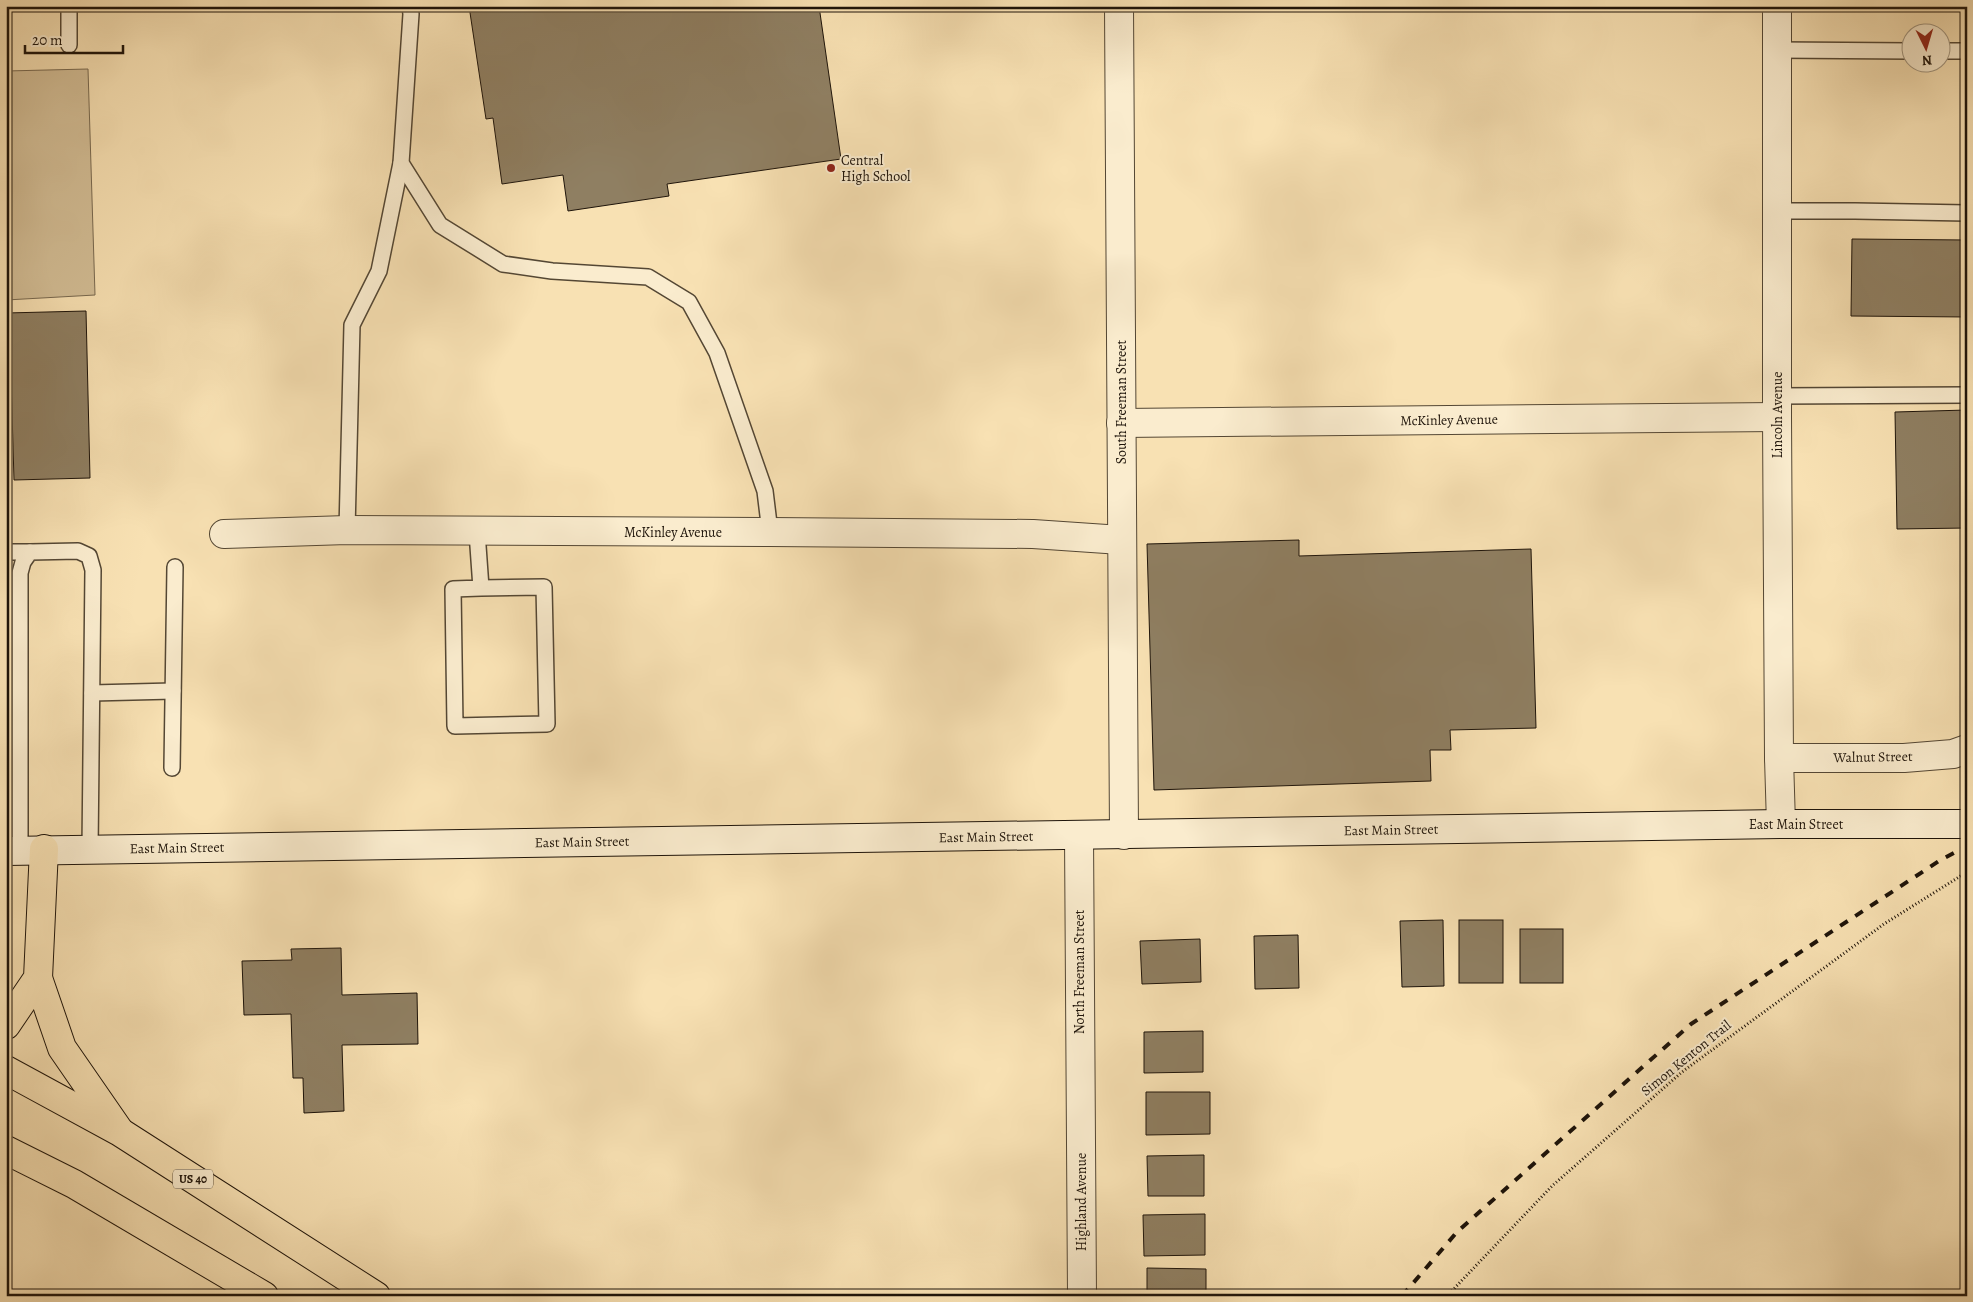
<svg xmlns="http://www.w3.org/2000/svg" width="1973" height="1302" font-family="Alegreya,serif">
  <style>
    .park { fill: #d3be96; stroke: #786950 }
    .building { fill: #8f7f62; stroke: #1e140a }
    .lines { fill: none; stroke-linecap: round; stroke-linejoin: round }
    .lane-casing { stroke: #544734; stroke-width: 18 }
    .street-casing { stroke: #544734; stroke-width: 30 }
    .secondary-casing { stroke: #1e140a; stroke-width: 30 }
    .primary-casing { stroke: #1e140a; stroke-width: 30 }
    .path { stroke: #1e140a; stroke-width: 3; stroke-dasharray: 1 2.5; stroke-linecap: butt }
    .lane { stroke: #faecce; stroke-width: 15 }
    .street { stroke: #faecce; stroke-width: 28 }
    .secondary { stroke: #faecce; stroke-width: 28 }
    .primary { stroke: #f8e1b3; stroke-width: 28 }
    .rail { stroke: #1e140a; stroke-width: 4; stroke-dasharray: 9 9; stroke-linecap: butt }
    .poi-dot { fill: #8f2418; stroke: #faecce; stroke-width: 2 }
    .labels { text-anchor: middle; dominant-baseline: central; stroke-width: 4; stroke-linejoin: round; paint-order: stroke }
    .shield { fill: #faecce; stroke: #605545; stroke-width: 1 }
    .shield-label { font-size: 12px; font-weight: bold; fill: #1e140a }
    .poi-label { font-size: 14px; fill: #1e140a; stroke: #faecce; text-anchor: start }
    .street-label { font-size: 14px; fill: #1e140a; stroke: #faecce }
  </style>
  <rect width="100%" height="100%" fill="#f8e1b3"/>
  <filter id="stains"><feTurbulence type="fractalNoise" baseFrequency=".004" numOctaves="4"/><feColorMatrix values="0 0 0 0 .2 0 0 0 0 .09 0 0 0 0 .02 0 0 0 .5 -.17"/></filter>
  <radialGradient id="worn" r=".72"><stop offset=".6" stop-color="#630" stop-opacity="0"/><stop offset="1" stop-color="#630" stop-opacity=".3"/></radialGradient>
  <!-- park -->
  <path class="park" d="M88 69 95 295 6 300V71Z"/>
  <!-- building -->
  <g class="building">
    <path d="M469 6H819L841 159 667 184 669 196 568 211 563 175 502 184 493 118 486 119Z"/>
    <path d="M1852 239 1967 240V317L1851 316Z"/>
    <path d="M86 311 90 478 14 480 11 378 6 379V313Z"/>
    <path d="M1967 410V528L1897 529 1895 412Z"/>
    <path d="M1299 540V556L1531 549 1536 728 1450 730 1451 750H1430L1431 781 1154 790 1147 544Z"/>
    <path d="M1443 920 1444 986 1402 987 1400 921Z"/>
    <rect x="1459" y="920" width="44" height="63"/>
    <rect x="1520" y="929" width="43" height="54"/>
    <path d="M1298 935 1299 988 1255 989 1254 936Z"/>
    <path d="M1200 939 1201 982 1142 984 1140 941Z"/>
    <path d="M341 948 342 995 417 993 418 1044 342 1045 344 1111 304 1113 303 1078H293L291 1014 244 1015 242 961 292 960 291 949Z"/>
    <path d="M1203 1031V1072L1144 1073V1032Z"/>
    <path d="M1146 1092H1210V1134L1146 1135Z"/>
    <path d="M1204 1155V1196H1148L1147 1156Z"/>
    <path d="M1205 1214V1255L1144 1256 1143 1215Z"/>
    <path d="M1147 1268 1206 1269V1296H1147Z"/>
  </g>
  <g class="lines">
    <defs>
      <g id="lane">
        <path d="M69 6V45"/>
        <path d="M410 6 411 14 401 163 440 225 503 264 552 271 648 277 689 302 717 353 765 491 770 532"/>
        <path d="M1777 50 1910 51"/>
        <path d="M1940 51H1967"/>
        <path d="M1777 211H1855L1967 213"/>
        <path d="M1777 396 1967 395"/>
        <path d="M347 530 352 325 379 271 401 163"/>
        <path d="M477 532 481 588 453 589 455 726 547 724 544 587 481 588"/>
        <path d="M6 552H30"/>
        <path d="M92 693 173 691"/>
        <path d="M172 768 175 567"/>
        <path d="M20 850V573L23 562 30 552 78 551 89 556 93 570 90 849"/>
      </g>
      <g id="street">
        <path d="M1119 6 1124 835"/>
        <path d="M1777 6V417L1779 758 1781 824"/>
        <path d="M1121 423 1777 417"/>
        <path d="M224 534 347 530 770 532 1033 534 1121 540"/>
        <path d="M1779 758H1904L1953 754 1967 749"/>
        <path d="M1079 835 1082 1296"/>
      </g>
      <path id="secondary" d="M6 851 1781 824H1967"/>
      <g id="primary">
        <path d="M38 978 62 1048 118 1129"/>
        <path d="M6 1025 38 978 44 849"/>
        <path d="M6 1070 120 1132 376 1296"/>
        <path d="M6 1150 74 1184 264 1296"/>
      </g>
    </defs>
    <!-- lane casing -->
    <use href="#lane" class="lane-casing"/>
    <!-- street casing -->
    <use href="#street" class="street-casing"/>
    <!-- secondary casing -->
    <use href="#secondary" class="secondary-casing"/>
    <!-- primary casing -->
    <use href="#primary" class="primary-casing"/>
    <!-- path -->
    <path class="path" d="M1447 1296 1552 1186 1682 1072 1884 924 1967 872"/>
    <!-- lane -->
    <use href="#lane" class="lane"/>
    <!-- street -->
    <use href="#street" class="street"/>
    <!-- secondary -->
    <use href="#secondary" class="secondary"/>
    <!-- primary -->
    <use href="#primary" class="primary"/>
    <!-- rail -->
    <path class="rail" d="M1402 1296 1457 1232 1691 1024 1939 861 1967 846"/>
  </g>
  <!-- markers -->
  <circle class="poi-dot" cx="831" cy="168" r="5"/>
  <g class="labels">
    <!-- shield labels -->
    <rect class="shield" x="173" y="1169.5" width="40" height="19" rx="4"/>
    <g class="shield-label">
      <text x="193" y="1179">US 40</text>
    </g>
    <!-- poi labels -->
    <g class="poi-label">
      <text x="841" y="160">Central<tspan x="841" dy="16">High School</tspan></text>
    </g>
    <!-- street labels -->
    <g class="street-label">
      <text transform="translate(1121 402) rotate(-90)">South Freeman Street</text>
      <text transform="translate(1777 415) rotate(-90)">Lincoln Avenue</text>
      <text transform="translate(1449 420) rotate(-1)">McKinley Avenue</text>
      <text x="673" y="532">McKinley Avenue</text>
      <text transform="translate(1873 757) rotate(-1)">Walnut Street</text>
      <text x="1796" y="824">East Main Street</text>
      <text transform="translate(1391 830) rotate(-1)">East Main Street</text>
      <text transform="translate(986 837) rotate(-1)">East Main Street</text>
      <text transform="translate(582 842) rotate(-1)">East Main Street</text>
      <text transform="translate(177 848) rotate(-1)">East Main Street</text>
      <text transform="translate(1079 972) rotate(-90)">North Freeman Street</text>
      <text transform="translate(1686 1058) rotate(-39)">Simon Kenton Trail</text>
      <text transform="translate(1081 1202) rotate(-90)">Highland Avenue</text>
    </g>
  </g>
  <!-- margin -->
  <rect width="1973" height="1302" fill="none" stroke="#f8e1b3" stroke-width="25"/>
  <rect x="8" y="8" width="1958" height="1287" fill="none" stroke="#1e140a" stroke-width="2.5"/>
  <rect x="12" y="12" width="1948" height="1277" fill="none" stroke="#1e140a"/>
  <!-- north arrow -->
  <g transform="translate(1926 48) rotate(175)"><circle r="24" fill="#faecce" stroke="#a29680"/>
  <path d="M0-4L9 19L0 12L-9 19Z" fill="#8f2418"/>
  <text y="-8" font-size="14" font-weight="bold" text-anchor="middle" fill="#1e140a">N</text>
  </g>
  <!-- scale -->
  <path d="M25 45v8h98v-8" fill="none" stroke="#1e140a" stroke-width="2.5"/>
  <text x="32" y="45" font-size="15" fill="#1e140a" stroke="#faecce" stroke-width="4" paint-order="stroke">20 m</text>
  <rect width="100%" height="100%" filter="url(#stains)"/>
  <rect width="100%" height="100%" fill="url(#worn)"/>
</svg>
